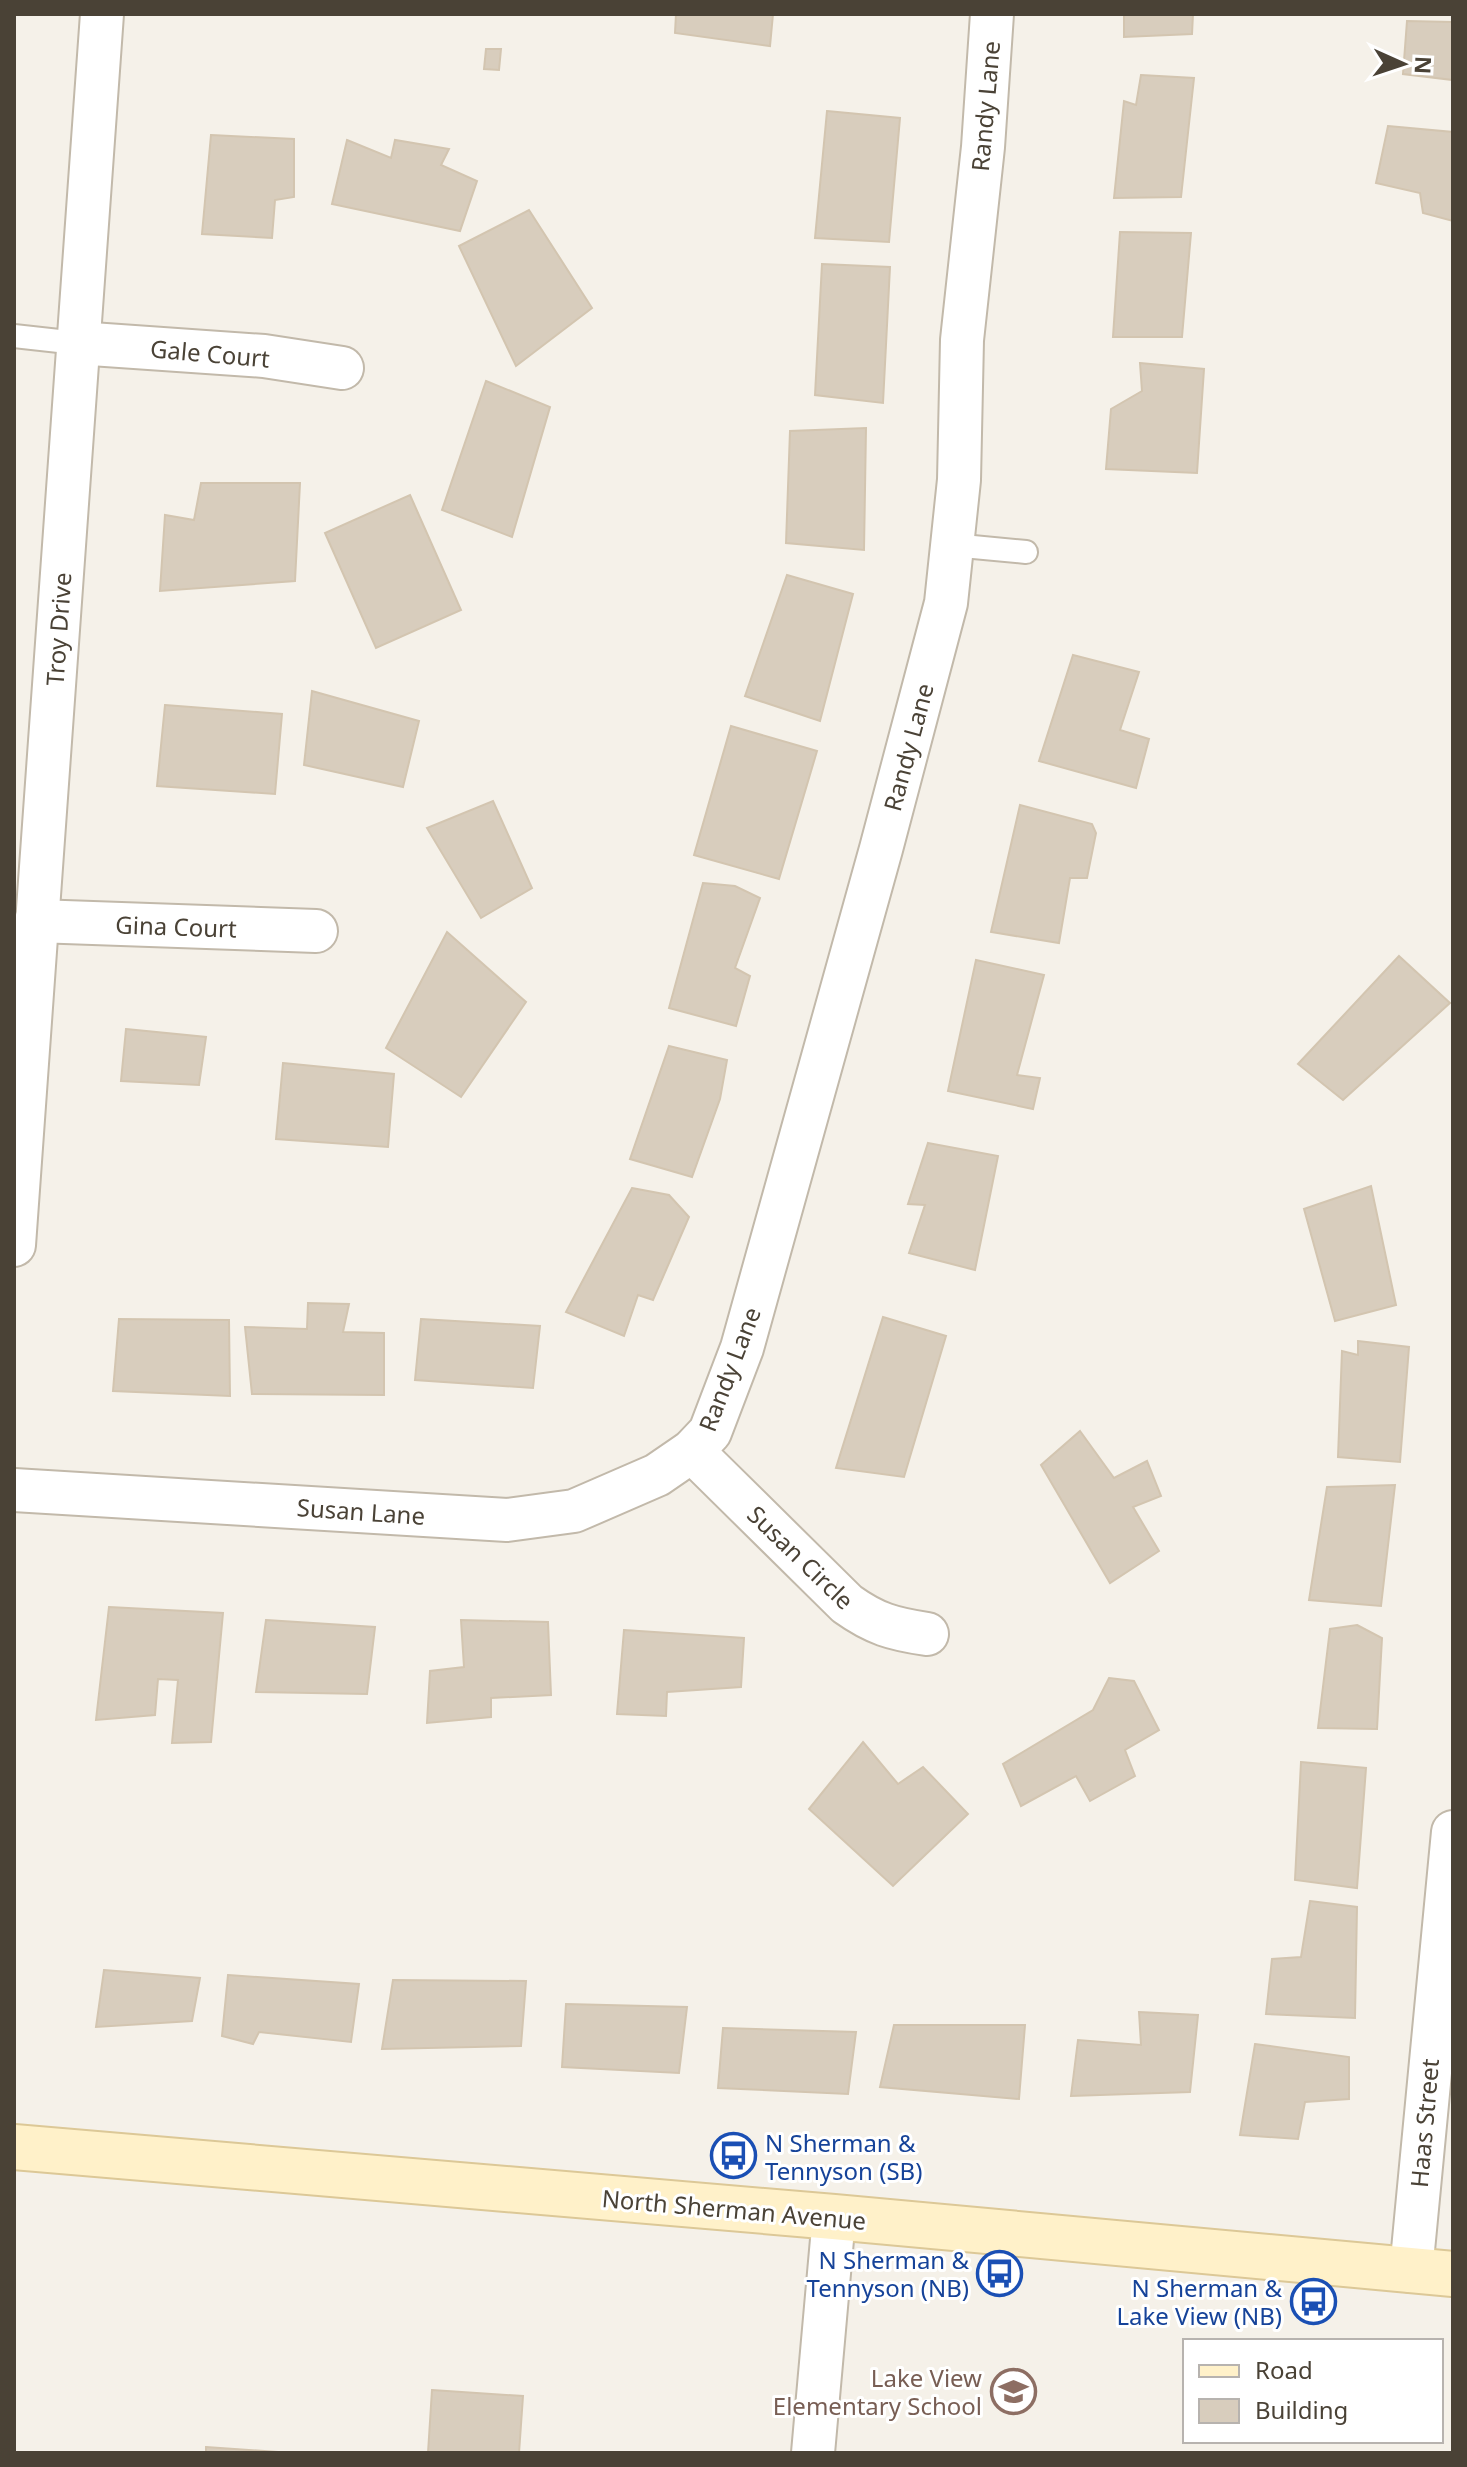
<svg xmlns="http://www.w3.org/2000/svg" width="1467" height="2467" font-family="'Noto Sans',sans-serif">
  <style>
    .building { fill: #d8cdbd; stroke: #d3c5b0; stroke-width: 2 }
    .lines { fill: none; stroke-linecap: round; stroke-linejoin: round }
    .lane-casing { stroke: #c2b9aa; stroke-width: 26 }
    .street-casing { stroke: #c2b9aa; stroke-width: 46 }
    .secondary-casing { stroke: #dcc897; stroke-width: 48 }
    .lane { stroke: #fff; stroke-width: 22 }
    .street { stroke: #fff; stroke-width: 42 }
    .secondary { stroke: #fff1c9; stroke-width: 44 }
    .labels { text-anchor: middle; dominant-baseline: central; stroke-width: 6; stroke-linejoin: round; paint-order: stroke }
    .street-label { font-size: 24px; fill: #4a4236; stroke: #fff }
    .transit-label { font-size: 24px; fill: #164399; stroke: #fff; text-anchor: end }
    .education-label { font-size: 24px; fill: #785e54; stroke: #fff; text-anchor: end }
  </style>
  <rect width="100%" height="100%" fill="#f5f1e9"/>
  <!-- building -->
  <g class="building">
    <path d="M676 14H773L770 46 675 33Z"/>
    <path d="M1124 14H1193L1192 34 1124 37Z"/>
    <path d="M1407 21 1453 22V80L1403 74Z"/>
    <path d="M486 49H501L499 70 484 69Z"/>
    <path d="M1141 75 1194 78 1181 197 1114 198 1124 101 1136 105Z"/>
    <path d="M827 111 900 118 889 242 815 238Z"/>
    <path d="M1388 126 1453 132V221L1423 213 1420 193 1376 183Z"/>
    <path d="M211 135 294 139V197L275 200 272 238 202 234Z"/>
    <path d="M347 140 391 158 395 140 449 149 441 165 477 181 460 231 332 204Z"/>
    <path d="M529 210 592 308 516 366 459 246Z"/>
    <path d="M1120 232 1191 233 1182 337H1113Z"/>
    <path d="M822 264 890 267 883 403 815 395Z"/>
    <path d="M1140 363 1204 369 1197 473 1106 469 1111 409 1142 391Z"/>
    <path d="M486 381 550 407 512 537 442 510Z"/>
    <path d="M866 428 864 550 786 543 790 431Z"/>
    <path d="M201 483H300L295 581 160 591 165 515 194 520Z"/>
    <path d="M410 495 461 610 376 648 325 533Z"/>
    <path d="M787 575 853 594 820 721 745 696Z"/>
    <path d="M1073 655 1139 672 1120 730 1149 739 1136 788 1039 761Z"/>
    <path d="M312 691 419 721 403 787 304 765Z"/>
    <path d="M165 705 282 714 275 794 157 786Z"/>
    <path d="M731 726 817 751 779 879 694 855Z"/>
    <path d="M493 801 532 888 481 918 427 828Z"/>
    <path d="M1020 805 1092 824 1096 833 1087 878H1070L1059 943 991 932Z"/>
    <path d="M703 883 735 886 760 898 735 968 750 976 736 1026 669 1008Z"/>
    <path d="M447 932 526 1002 461 1097 386 1048Z"/>
    <path d="M1399 956 1450 1003 1343 1100 1298 1064Z"/>
    <path d="M976 960 1044 975 1017 1075 1040 1078 1033 1109 948 1091Z"/>
    <path d="M126 1029 206 1037 199 1085 121 1081Z"/>
    <path d="M669 1046 727 1060 720 1099 692 1177 630 1159Z"/>
    <path d="M283 1063 394 1074 388 1147 276 1139Z"/>
    <path d="M928 1143 998 1156 975 1270 909 1253 925 1205 908 1204Z"/>
    <path d="M1371 1186 1396 1305 1335 1321 1304 1209Z"/>
    <path d="M632 1188 669 1195 689 1217 653 1300 638 1295 624 1336 566 1312Z"/>
    <path d="M308 1303 349 1304 343 1332 384 1333V1395L252 1394 245 1327 307 1329Z"/>
    <path d="M883 1317 946 1336 904 1477 836 1468Z"/>
    <path d="M119 1319 229 1320 230 1396 113 1391Z"/>
    <path d="M421 1319 540 1326 533 1388 415 1380Z"/>
    <path d="M1358 1341 1409 1347 1400 1462 1338 1457 1342 1351 1358 1355Z"/>
    <path d="M1080 1431 1114 1478 1147 1461 1161 1496 1133 1507 1159 1551 1110 1583 1041 1465Z"/>
    <path d="M1395 1485 1381 1606 1309 1600 1327 1487Z"/>
    <path d="M109 1607 223 1613 211 1742 172 1743 178 1680 158 1679 155 1715 96 1720Z"/>
    <path d="M266 1620 375 1627 367 1694 256 1692Z"/>
    <path d="M461 1620 548 1622 551 1695 491 1698V1717L427 1723 430 1671 464 1667Z"/>
    <path d="M1357 1625 1382 1638 1377 1729 1318 1728 1330 1629Z"/>
    <path d="M624 1630 744 1638 741 1687 667 1692 666 1716 617 1714Z"/>
    <path d="M1109 1678 1134 1681 1159 1730 1125 1750 1135 1776 1090 1801 1076 1776 1021 1806 1003 1764 1093 1710Z"/>
    <path d="M863 1742 898 1784 923 1767 968 1814 893 1886 809 1809Z"/>
    <path d="M1301 1762 1366 1768 1357 1888 1295 1880Z"/>
    <path d="M1310 1901 1357 1907 1355 2018 1266 2014 1272 1959 1301 1957Z"/>
    <path d="M104 1970 200 1978 192 2021 96 2027Z"/>
    <path d="M228 1975 359 1984 351 2042 259 2032 253 2044 222 2036Z"/>
    <path d="M393 1980 526 1981 521 2046 382 2049Z"/>
    <path d="M566 2004 687 2007 679 2073 562 2067Z"/>
    <path d="M1139 2012 1198 2015 1190 2092 1071 2096 1078 2040 1141 2045Z"/>
    <path d="M894 2025H1025L1019 2099 880 2087Z"/>
    <path d="M723 2028 856 2032 848 2094 718 2088Z"/>
    <path d="M1255 2044 1349 2057V2099L1305 2102 1298 2139 1240 2135Z"/>
    <path d="M432 2390 523 2396 519 2453H428Z"/>
    <path d="M206 2447 292 2453H206Z"/>
  </g>
  <g class="lines">
    <defs>
      <g id="lane">
        <path d="M14 336 77 343"/>
        <path d="M952 545 1026 552"/>
      </g>
      <g id="street">
        <path d="M77 343 264 356 342 368"/>
        <path d="M36 921 316 931"/>
        <path d="M14 1245 102 14"/>
        <path d="M692 1451 847 1604C875 1624 893 1629 927 1634"/>
        <path d="M14 1490 507 1520 574 1511 657 1475 692 1451 710 1432 742 1348 881 849 946 603 959 480 962 340 983 147 992 14"/>
        <path d="M1411 2271 1453 1832"/>
        <path d="M813 2453 834 2217"/>
      </g>
      <path id="secondary" d="M14 2147 834 2217 1453 2274"/>
    </defs>
    <!-- lane casing -->
    <use href="#lane" class="lane-casing"/>
    <!-- street casing -->
    <use href="#street" class="street-casing"/>
    <!-- secondary casing -->
    <use href="#secondary" class="secondary-casing"/>
    <!-- lane -->
    <use href="#lane" class="lane"/>
    <!-- street -->
    <use href="#street" class="street"/>
    <!-- secondary -->
    <use href="#secondary" class="secondary"/>
  </g>
  <!-- icons -->
  <defs>
    <symbol id="bus-ring" viewBox="-11 -11 22 22"><circle r="9.5" fill="#fff" stroke="#1a4fb4" stroke-width="1.5"/><path d="M-5-6H5V4H4V6H2V4H-2V6H-4V4H-5ZM-3.5-4V0h7V-4ZM-3.5 1.2v1.5H-2V1.2ZM2 1.2v1.5H3.5V1.2Z" fill="#1a4fb4"/></symbol>
    <symbol id="school-ring" viewBox="-11 -11 22 22"><circle r="9.5" fill="#fff" stroke="#8d6e63" stroke-width="1.5"/><path d="M0-5L7-2L0 1L-7-2ZM-4 1L0 2.5L4 1V4Q0 6-4 4Z" fill="#8d6e63"/></symbol>
  </defs>
  <g fill-rule="evenodd">
    <use href="#bus-ring" x="708" y="2130" width="51" height="51"/>
    <use href="#bus-ring" x="974" y="2248" width="51" height="51"/>
    <use href="#bus-ring" x="1288" y="2276" width="51" height="51"/>
    <use href="#school-ring" x="988" y="2366" width="51" height="51"/>
  </g>
  <g class="labels">
    <!-- street labels -->
    <g class="street-label">
      <text transform="translate(985 106) rotate(-85)">Randy Lane</text>
      <text transform="translate(210 353) rotate(5)">Gale Court</text>
      <text transform="translate(58 629) rotate(-86)">Troy Drive</text>
      <text transform="translate(908 747) rotate(-75)">Randy Lane</text>
      <text transform="translate(176 926) rotate(2)">Gina Court</text>
      <text transform="translate(729 1369) rotate(-69)">Randy Lane</text>
      <text transform="translate(361 1511) rotate(4)">Susan Lane</text>
      <text transform="translate(801 1557) rotate(44)">Susan Circle</text>
      <text transform="translate(1424 2123) rotate(-85)">Haas Street</text>
      <text transform="translate(734 2209) rotate(5)">North Sherman Avenue</text>
    </g>
    <!-- transit labels -->
    <g class="transit-label">
      <text x="765" y="2142" text-anchor="start">N Sherman &amp;<tspan x="765" dy="28">Tennyson (SB)</tspan></text>
      <text x="969" y="2259">N Sherman &amp;<tspan x="969" dy="28">Tennyson (NB)</tspan></text>
      <text x="1282" y="2287">N Sherman &amp;<tspan x="1282" dy="28">Lake View (NB)</tspan></text>
    </g>
    <!-- education labels -->
    <g class="education-label">
      <text x="982" y="2377">Lake View<tspan x="982" dy="28">Elementary School</tspan></text>
    </g>
  </g>
  <!-- border -->
  <rect width="1467" height="2467" fill="none" stroke="#4a4236" stroke-width="32"/>
  <!-- legend -->
  <rect x="1183" y="2339" width="260" height="104" fill="#ffffff" stroke="#b7b3af" stroke-width="2"/>
  <rect x="1199" y="2365" width="40" height="12" fill="#fff1c9" stroke="#b7b3af" stroke-width="2"/>
  <text x="1255" y="2379" font-size="24" fill="#4a4236">Road</text>
  <rect x="1199" y="2399" width="40" height="24" fill="#d8cdbd" stroke="#b7b3af" stroke-width="2"/>
  <text x="1255" y="2419" font-size="24" fill="#4a4236">Building</text>
  <!-- north arrow -->
  <g transform="translate(1403 64) rotate(93)" stroke="#ffffff" stroke-width="6" paint-order="stroke">
  <path d="M0-6L14 30L0 20L-14 30Z" fill="#4a4236"/>
  <text y="-12" font-size="22" font-weight="bold" text-anchor="middle" fill="#4a4236">N</text>
  </g>
</svg>
